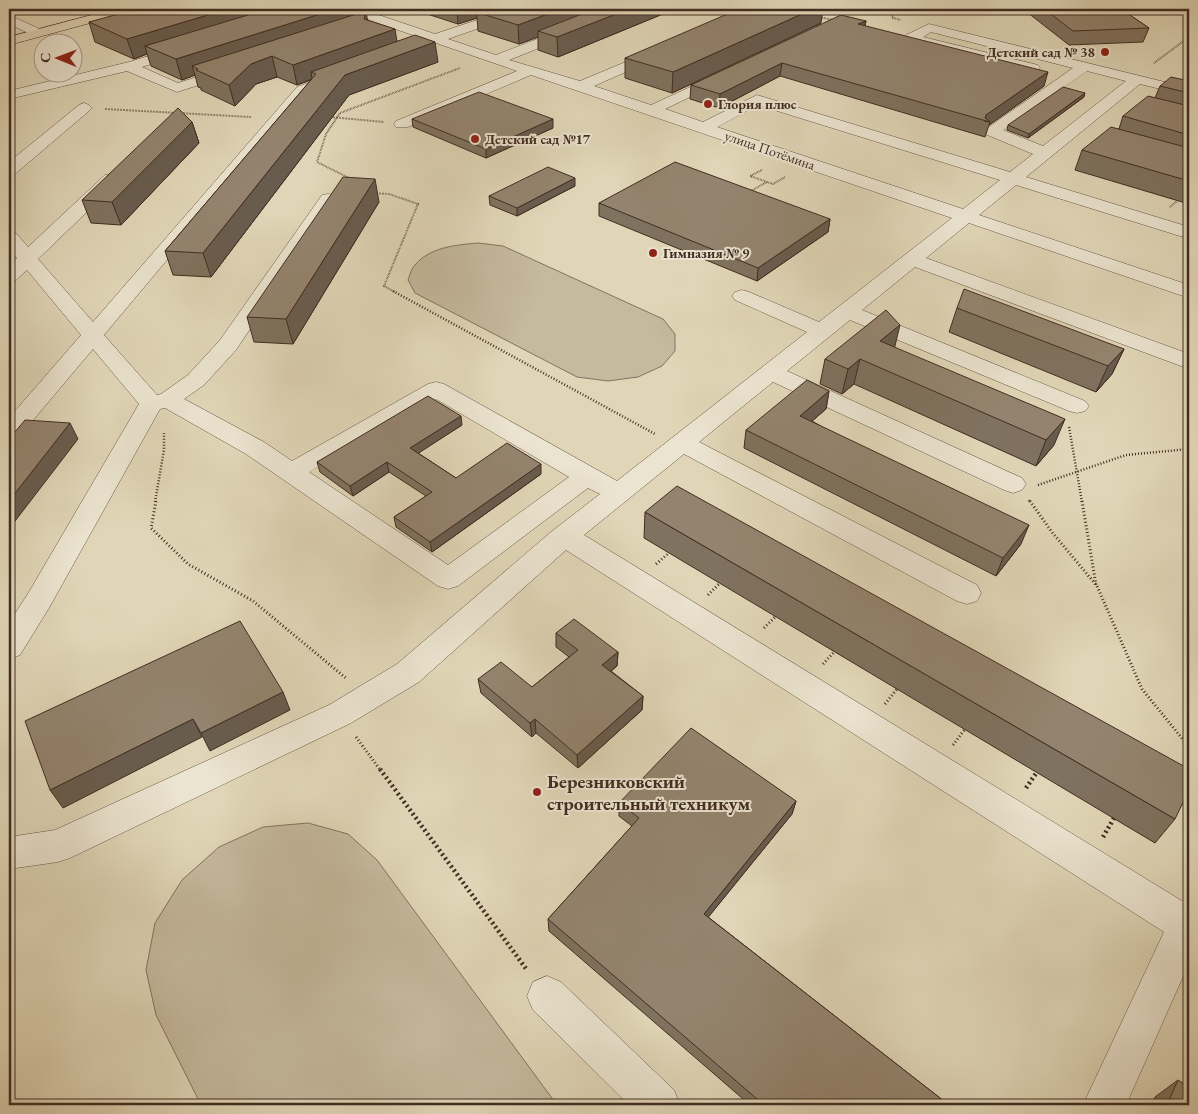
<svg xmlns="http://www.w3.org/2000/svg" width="1198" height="1114" font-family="'EB Garamond',serif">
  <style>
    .green { fill: #c5b99e; stroke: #847260 }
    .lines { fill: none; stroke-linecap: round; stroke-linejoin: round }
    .minor-casing { stroke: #6a5647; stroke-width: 1 }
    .major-casing { stroke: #422c22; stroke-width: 1 }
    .path-far3 { stroke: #422c22; stroke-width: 2; stroke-dasharray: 0.5 1; stroke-linecap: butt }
    .path-far2 { stroke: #422c22; stroke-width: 2.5; stroke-dasharray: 1 2; stroke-linecap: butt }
    .path-far1 { stroke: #422c22; stroke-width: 3; stroke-dasharray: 1 2.5; stroke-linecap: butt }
    .path { stroke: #422c22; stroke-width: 4.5; stroke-dasharray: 2 3; stroke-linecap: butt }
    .minor { fill: #ebe4d0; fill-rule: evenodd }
    .major { fill: #e0d6b7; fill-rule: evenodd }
    .wall { fill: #7f725f; stroke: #422c22 }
    .shaded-wall { fill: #685c4e; stroke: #422c22 }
    .building { fill: #94846f; stroke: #422c22 }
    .poi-dot { fill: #8f2418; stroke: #ebe4d0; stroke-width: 2 }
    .labels { text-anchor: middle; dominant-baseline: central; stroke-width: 4; stroke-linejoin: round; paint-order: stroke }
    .far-poi-label { font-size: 14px; font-weight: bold; fill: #422c22; stroke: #ebe4d0; text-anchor: start }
    .far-street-label { font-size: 14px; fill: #422c22; stroke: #ebe4d0 }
    .near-poi-label { font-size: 19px; font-weight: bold; fill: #422c22; stroke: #ebe4d0; text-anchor: start }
  </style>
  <rect width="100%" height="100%" fill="#e0d6b7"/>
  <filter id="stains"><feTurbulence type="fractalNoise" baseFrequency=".004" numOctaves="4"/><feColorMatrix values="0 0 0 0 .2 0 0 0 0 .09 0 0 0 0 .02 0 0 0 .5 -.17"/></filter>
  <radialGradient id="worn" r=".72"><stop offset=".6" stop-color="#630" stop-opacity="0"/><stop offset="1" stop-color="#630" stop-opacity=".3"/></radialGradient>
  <!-- green -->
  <g class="green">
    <path d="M478 243 503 246 663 319 675 334V351L662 366 638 377 608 381 577 377 415 293 408 280C410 275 411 269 415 265 430 247 456 245 478 243Z"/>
    <path d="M308 823 348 834 377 860 557 1105H201L156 1015 146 970 155 923 182 880 219 847 263 827Z"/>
  </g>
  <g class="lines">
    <defs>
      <g id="minor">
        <path d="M344 9H361L435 34 510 9H527L525 12 448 39 496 55 615 9H632L630 12 509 60 580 81 659 48 666 52 664 55 594 86 651 105 725 71 730 72 732 75 730 78 665 109 703 122 757 95 1010 172 1033 154 985 134 983 131 1073 68 931 32 923 37 1038 65 1040 68 1038 71 1033 72 906 41 904 38 906 35 929 24 1189 88V96L1140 84 1026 177 1189 227V237L1180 236 1016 185 979 215 1189 285V298L969 223 926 258 1189 354V369L915 267 862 310 1085 401 1089 406 1085 411 1077 413 1069 411 850 320 787 371 1022 478 1026 484 1022 490 1013 493 1004 490 773 382 699 442 977 585 981 593 977 601 967 604 957 601 684 454 584 535 1187 904 1189 903V963L1126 1105H1083L1164 932 566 550 419 682 351 723 70 858 58 862 9 869V837L55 830 329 705 397 664 551 532 600 494 588 488 458 586 448 589 438 586 246 454 165 408 160 409 49 608 20 655 9 659V623L29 592 139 404 93 349 18 438 9 441V418L81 335 27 270 16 280 9 282V265L17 258 9 249V231L16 233 28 247 105 175 111 174 117 175 120 179 117 183 38 259 93 322 297 87 332 74H342L344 77 342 80 307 93 104 335 157 395 161 394 188 375 220 340 322 195 328 194 334 195 337 199 236 350 204 385 184 399 264 442 292 461 428 384 436 382 444 384 617 481 807 332 735 300 732 296 735 292 742 290 749 292 819 322 952 218 531 75 408 127H396L394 124 396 121 517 71 346 12ZM1087 71 1126 81 1043 146 1003 130ZM758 105 1000 180 963 209 717 127ZM436 399 569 477 448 565 309 472Z"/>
        <path d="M9 15 42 30 44 33 37 37 9 24Z"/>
        <path d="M184 45 191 49 189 52 142 67 178 83 231 66 236 67 238 70 236 73 177 92 127 71 9 99V91L129 62Z"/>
        <path d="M84 103 89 105 92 108 89 111 15 174 9 175V162L79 105Z"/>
        <path d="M547 976 561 982 674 1090 680 1105H629L533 1010 527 996 533 982Z"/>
      </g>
      <path id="major" d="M114 9H133L131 12 9 45V37Z"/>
    </defs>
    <!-- minor casing -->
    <use href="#minor" class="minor-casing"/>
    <!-- major casing -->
    <use href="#major" class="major-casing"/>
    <!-- path-far3 -->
    <g class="path-far3">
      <path d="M890 9 893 18 901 20"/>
      <path d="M818 17 834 20"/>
      <path d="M1154 63 1189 37"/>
      <path d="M105 109 251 117"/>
      <path d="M330 117 384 122"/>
      <path d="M762 170 750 176 773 184 785 177"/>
      <path d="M351 179 317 162 326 134 340 113 460 68"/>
      <path d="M749 192 767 182"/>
      <path d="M373 193 389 194 418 204 384 286 395 292"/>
      <path d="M1170 207 1177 201"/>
    </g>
    <!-- path-far2 -->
    <g class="path-far2">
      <path d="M393 291 655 434"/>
      <path d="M1069 427 1082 502"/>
      <path d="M1038 485 1126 455 1189 449"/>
      <path d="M1029 500 1030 502"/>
      <path d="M155 502 164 450V433"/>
    </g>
    <!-- path-far1 -->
    <g class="path-far1">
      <path d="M156 501 151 528 188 564 253 601 347 679"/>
      <path d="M1030 501 1051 531 1097 586 1142 689 1189 747"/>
      <path d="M1082 501 1096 585"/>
      <path d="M656 564 669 553"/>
      <path d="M708 595 720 583"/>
      <path d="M764 628 776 616"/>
      <path d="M823 664 835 651"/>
      <path d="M885 704 897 689"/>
      <path d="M356 737 381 771"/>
      <path d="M953 745 965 729"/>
    </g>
    <!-- path -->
    <g class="path">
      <path d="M380 769 527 970"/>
      <path d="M1026 788 1037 772"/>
      <path d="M1103 837 1114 818"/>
    </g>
    <!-- minor -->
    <use href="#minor" class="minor"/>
    <!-- major -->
    <use href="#major" class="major"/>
  </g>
  <!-- wall -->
  <g class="wall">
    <path d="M366 9H376L375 12Z"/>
    <path d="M421 9H675L558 57 538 50V37L519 44 478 31 477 18 458 24 421 12Z"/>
    <path d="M1023 9H1121L1149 28 1143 42 1069 45Z"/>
    <path d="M362 13 368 20 397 41 438 62 349 95 211 277 173 275 165 251 311 80 297 85 277 77 256 84 235 106 201 90V88L198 87 195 75 182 80 151 66 147 54 134 59 95 42 89 22Z"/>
    <path d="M866 21 865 26 1044 86 989 125 985 137 780 76 719 108 690 99 691 85Z"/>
    <path d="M821 23 672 93 625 78V58Z"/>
    <path d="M1189 81V204L1075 170 1082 150 1119 129 1123 116 1155 98 1160 86Z"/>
    <path d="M1084 97 1028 138 1007 130 1008 125Z"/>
    <path d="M412 119 553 128 486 158 413 127Z"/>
    <path d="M192 122 199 143 121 225 91 223 82 200Z"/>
    <path d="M575 186 517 216 490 205 489 196Z"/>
    <path d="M379 202 293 344 254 342 247 317Z"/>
    <path d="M599 203 830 219 828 232 757 281 599 216Z"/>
    <path d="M957 308 1124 349 1112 374 1096 392 949 332Z"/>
    <path d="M894 347 1054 445 1036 466 854 384 842 394 820 384 825 359Z"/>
    <path d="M829 391 826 409 812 421 1021 544 996 576 744 448 746 430Z"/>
    <path d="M462 425 418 453 456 478 541 474 432 552 396 527 394 517 426 496 389 472 353 496 320 472 317 462Z"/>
    <path d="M645 512 1175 819 1155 843 644 538Z"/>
    <path d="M556 633 618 652 617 666 611 671 643 696 642 710 578 768 536 733 532 737 481 693 478 679 532 687 569 657 556 647Z"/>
    <path d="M796 801 792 814 708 917 949 1105H750L549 931 548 919 632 826 619 816V803Z"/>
    <path d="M1178 1080 1167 1105H1151L1155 1097Z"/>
  </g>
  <!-- shaded-wall -->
  <g class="shaded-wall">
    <path d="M228 9H294L145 46 147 54 134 59 127 39Z"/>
    <path d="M336 9H361L363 20 192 66 195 75 182 80 176 59Z"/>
    <path d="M457 9H505L476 12 477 18 458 24Z"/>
    <path d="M561 9H610L538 31V37L519 44 518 25Z"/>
    <path d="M629 9H675L558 57 557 37Z"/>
    <path d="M813 9H823L821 23 672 93 673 72Z"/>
    <path d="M366 11 369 30 364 19Z"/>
    <path d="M866 21 863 34 858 24Z"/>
    <path d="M395 29 398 48 311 72 312 79 297 85 293 65Z"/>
    <path d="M435 42 438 62 349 95 211 277 203 253 345 75Z"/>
    <path d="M272 56 277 77 256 84 235 106 229 85 251 64Z"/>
    <path d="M782 63 780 76 719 108 720 94Z"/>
    <path d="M1048 72 1044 86 989 125 990 122 984 121 986 115Z"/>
    <path d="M1085 93 1084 97 1028 138 1029 134Z"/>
    <path d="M553 119V128L486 158V149Z"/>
    <path d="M192 122 199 143 121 225 112 202Z"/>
    <path d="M575 178V186L517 216V208Z"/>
    <path d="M375 179 379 202 293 344 286 319Z"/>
    <path d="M830 219 828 232 757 281 758 268Z"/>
    <path d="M900 325 894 350 874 366 880 341Z"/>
    <path d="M1124 349 1112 374 1096 392 1108 366Z"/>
    <path d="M860 359 854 384 842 394 848 369Z"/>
    <path d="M829 391 826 409 797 434 800 416Z"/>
    <path d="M461 416 462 425 411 458 410 448Z"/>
    <path d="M1065 419 1054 445 1036 466 1046 440Z"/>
    <path d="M70 423 78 439 9 529V501Z"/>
    <path d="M387 462 389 472 353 496 350 486Z"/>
    <path d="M541 464V474L432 552 430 542Z"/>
    <path d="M1029 525 1021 544 996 576 1003 558Z"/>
    <path d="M618 652 617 666 602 679V665Z"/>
    <path d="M283 692 290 710 210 751 201 733Z"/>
    <path d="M643 696 642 710 578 768 577 755Z"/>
    <path d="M193 719 202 737 63 808 50 790Z"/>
    <path d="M535 719 536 733 532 737 530 723Z"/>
    <path d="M796 801 792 814 702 925 704 914Z"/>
  </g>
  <!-- building -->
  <g class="building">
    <path d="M137 9H228L127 39 89 22Z"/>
    <path d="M268 9H336L176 59 145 46Z"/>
    <path d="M484 9H561L518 25 476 12Z"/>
    <path d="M595 9H629L557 37 538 31Z"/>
    <path d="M739 9H813L673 72 625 58Z"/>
    <path d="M1044 9H1121L1149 28 1073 31Z"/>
    <path d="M366 11 364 19 395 29 293 65 272 56 251 64 229 85 196 70 198 69 192 66Z"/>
    <path d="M841 15 866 21 858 24 1048 72 986 115 985 118 990 122 782 63 720 94 691 85Z"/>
    <path d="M415 35 435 42 345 75 203 253 165 251 316 74 311 72Z"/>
    <path d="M1171 77 1189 81V93L1160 86Z"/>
    <path d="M1063 87 1085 93 1029 134 1008 125Z"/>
    <path d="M479 92 553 119 486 149 412 119Z"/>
    <path d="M1148 96 1189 106V135L1123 116Z"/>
    <path d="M178 108 192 122 112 202 82 200Z"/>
    <path d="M1111 127 1189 148V181L1082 150Z"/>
    <path d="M675 162 830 219 758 268 599 203Z"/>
    <path d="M548 167 575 178 517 208 489 196Z"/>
    <path d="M343 177 375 179 286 319 247 317Z"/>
    <path d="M964 289 1124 349 1108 366 957 308Z"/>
    <path d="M886 310 900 325 880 341 1065 419 1046 440 860 359 848 369 825 359Z"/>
    <path d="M807 380 829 391 800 416 1029 525 1003 558 746 430Z"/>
    <path d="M428 396 461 416 410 448 456 478 507 443 541 464 430 542 394 517 432 492 387 462 350 486 317 462Z"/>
    <path d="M25 420 70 423 9 501V439Z"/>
    <path d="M677 486 1189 769V790L1175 819 645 512Z"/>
    <path d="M574 619 618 652 602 665 643 696 577 755 535 719 530 723 478 679 501 662 532 687 578 650 556 633Z"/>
    <path d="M240 621 283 692 201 733 193 719 50 790 25 721Z"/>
    <path d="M691 728 796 801 704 914 949 1105H764L548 919 639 818 619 803Z"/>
    <path d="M1178 1080 1189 1087V1105H1167Z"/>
  </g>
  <!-- markers -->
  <g class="poi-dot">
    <circle cx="1105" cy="52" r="5"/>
    <circle cx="708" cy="104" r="5"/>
    <circle cx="475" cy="139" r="5"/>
    <circle cx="653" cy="253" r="5"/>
    <circle cx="537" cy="792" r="5"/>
  </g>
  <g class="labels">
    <!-- far-poi labels -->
    <g class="far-poi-label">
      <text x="1095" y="52" text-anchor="end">Детский сад № 38</text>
      <text x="718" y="104">Глория плюс</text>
      <text x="485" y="139">Детский сад №17</text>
      <text x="663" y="253">Гимназия № 9</text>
    </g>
    <!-- far-street labels -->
    <g class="far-street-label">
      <text transform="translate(770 150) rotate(19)">улица Потёмина</text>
    </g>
    <!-- near-poi labels -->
    <g class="near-poi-label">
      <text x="547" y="781">Березниковский<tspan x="547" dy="22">строительный техникум</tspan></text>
    </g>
  </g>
  <!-- margin -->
  <rect width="1198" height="1114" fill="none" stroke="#e0d6b7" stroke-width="30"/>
  <rect x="10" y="10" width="1178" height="1094" fill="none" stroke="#422c22" stroke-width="2.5"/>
  <rect x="15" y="15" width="1168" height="1084" fill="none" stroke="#422c22"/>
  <!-- north arrow -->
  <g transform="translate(58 58) rotate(271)"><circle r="24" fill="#ebe4d0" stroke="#a79a8a"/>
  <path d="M0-4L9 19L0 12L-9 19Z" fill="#8f2418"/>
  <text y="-8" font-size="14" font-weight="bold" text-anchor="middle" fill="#422c22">С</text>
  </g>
  <rect width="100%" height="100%" filter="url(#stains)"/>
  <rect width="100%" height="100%" fill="url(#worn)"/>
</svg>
